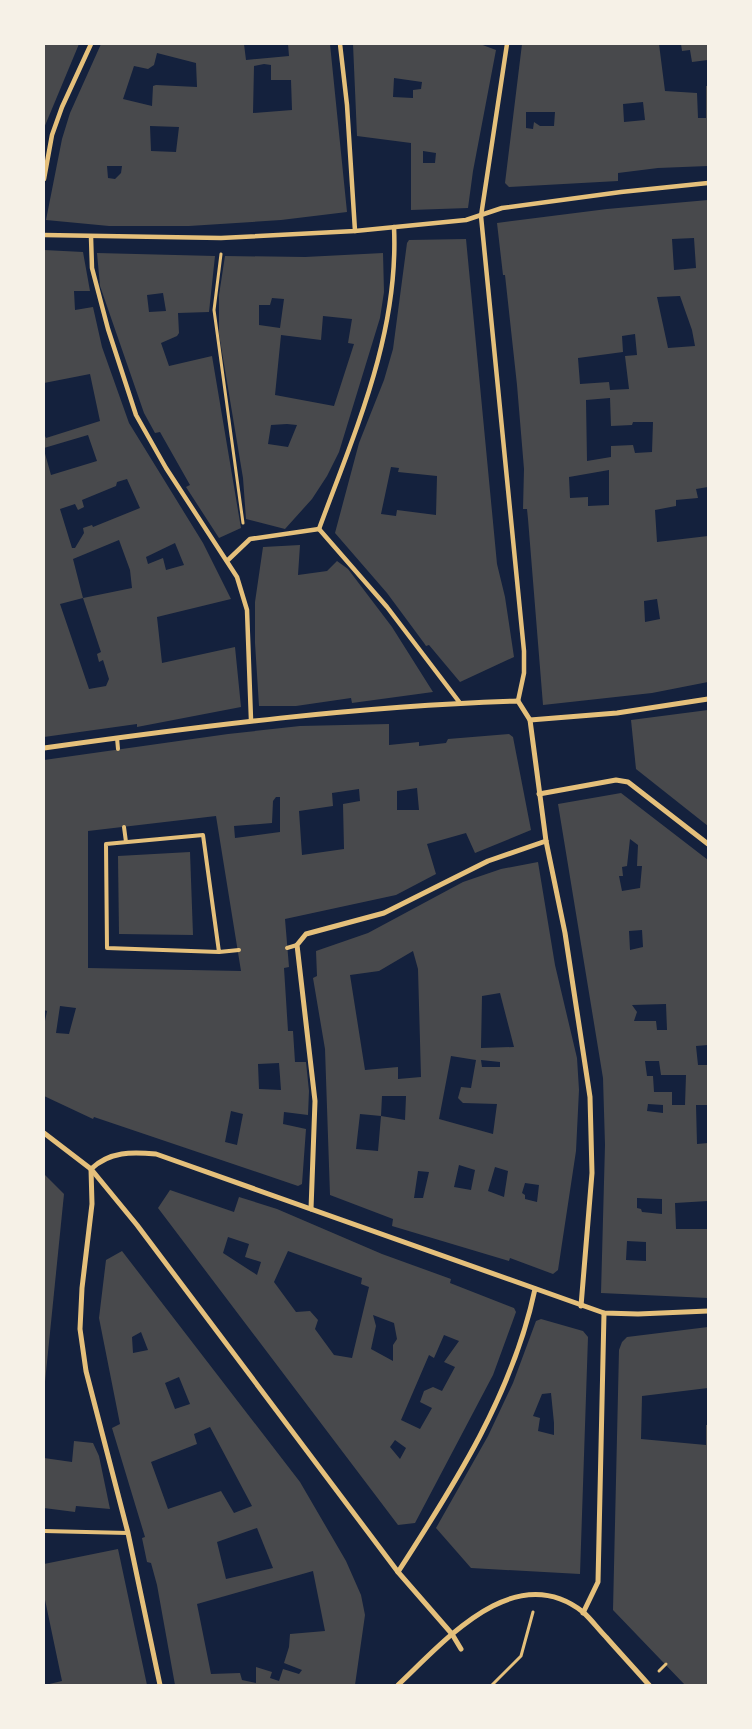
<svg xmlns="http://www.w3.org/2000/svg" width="752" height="1729" font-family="'Libre Baskerville',serif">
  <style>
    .building { fill: #48494c; fill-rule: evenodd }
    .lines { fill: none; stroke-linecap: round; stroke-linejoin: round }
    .path { stroke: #e5c07b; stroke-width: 3 }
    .service { stroke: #e5c07b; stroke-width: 4 }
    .pedestrian { stroke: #e5c07b; stroke-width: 4.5 }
    .minor { stroke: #e5c07b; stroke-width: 5 }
  </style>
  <rect width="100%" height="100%" fill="#14213d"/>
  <!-- building -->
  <g class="building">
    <path d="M44 44H79L44 128Z"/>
    <path d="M101 44H244L246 60 289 56 288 44H330L347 212 281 220 189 226H109L46 220 62 139 70 113ZM157 53 196 63 197 87 156 85 153 86 152 106 123 99 134 66 148 69 154 65ZM264 64 271 65V80H291L292 110 253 113 254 66ZM150 126 179 127 176 152 151 151ZM107 166H122L121 173 115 179 108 178Z"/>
    <path d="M353 44H480L496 50 473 171 468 208 411 210V143L357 136ZM394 78 422 82 421 89 413 90V98L393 97ZM423 151 436 153 435 163H423Z"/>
    <path d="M522 44H659L665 91 697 93 698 118H706V86H708V166L658 168 618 173V181L509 187 505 183ZM643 102 645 120 624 122 623 104ZM526 112H555L554 126H540L534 122 533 129 526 128Z"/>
    <path d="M681 44H708V60L692 62 690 50 682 51Z"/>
    <path d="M708 200V487L696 489 698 498 676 500V506L655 510 657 542 708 536V682L652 693 543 705 528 519 527 509H523L524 469 517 385 505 275H503L497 223 607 209ZM694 238 696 268 674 270 672 239ZM680 296 692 330 695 346 668 348 657 297ZM635 334 637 355 625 356 629 389 610 390 609 382 580 384 578 358 623 352 622 336ZM610 398 611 426 632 425 633 422H653L652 452 635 453 633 445 611 446V457L587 461 586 400ZM609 470V505L588 506V497L570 498 569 477ZM657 599 660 619 645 622 644 601Z"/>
    <path d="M466 239 497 564 505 597 514 657 460 682 429 645 426 646 424 643 387 593 335 533 359 443 384 380 393 349 407 243 409 240ZM391 467 399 468 398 472 437 476 436 515 397 510 396 516 381 514Z"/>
    <path d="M44 250 83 252 90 291H74L75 310 93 307 102 347 129 423 203 543 231 599 157 617 162 663 235 647 241 707 137 727V724L44 737V450L51 475 97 461 88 435 44 448V434L46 438 100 421 90 374 44 383ZM127 479 140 508 93 527 92 525 83 528 84 533 75 548H72L60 509 75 504 78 510 84 507 82 500 116 486 117 482ZM119 540 130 570 132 588 83 598 101 652 97 654 99 662 103 660 109 679 106 686 89 689 60 604 83 598 73 559ZM175 543 184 565 166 570 163 558 148 564 146 557Z"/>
    <path d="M97 253 215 256 209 312 178 313 179 333 177 336 161 343 169 366 212 356 241 528 219 538 186 487 190 485 160 432 155 433 144 413 100 286ZM163 293 166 311 149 312 147 295Z"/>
    <path d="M383 253 384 292 380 318 339 452 327 476 312 499 285 529 246 519 243 478 219 334V295L225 256 305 257ZM272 298 284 299 280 328 259 325V305H270ZM323 316 352 319 348 343 354 344 334 406 275 395 281 335 321 340ZM287 424 297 425 288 447 268 444 271 425Z"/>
    <path d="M300 545 298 575 327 571 337 561 348 569 392 627 433 692 352 703 351 698 296 706H259L255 643V602L263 547Z"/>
    <path d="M708 710V826L636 769 631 720Z"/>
    <path d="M389 724V745L419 742V746L446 743 448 739 509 734 513 737 531 830 475 853 466 833 427 844 436 874 396 895 285 919 289 967 284 968 288 1031H293L295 1062H306L309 1091 308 1115 284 1112 283 1124 306 1129 302 1184 298 1186 94 1117 93 1119 44 1096V1026L47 1011 44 1010V760L228 734 300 726ZM417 788 419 810H397V791ZM359 789 360 801 343 804 344 849 302 855 299 811 333 806 332 793ZM276 797H280V832L235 838 234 826 272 823 273 801ZM216 816 241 971 88 968V831ZM60 1006 76 1008 69 1034 56 1033ZM279 1063 281 1090 259 1089 258 1064ZM231 1111 243 1114 237 1145 225 1142Z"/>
    <path d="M621 793 708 860V1045L696 1046 698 1065H708V1105H696L697 1144 708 1143V1201L675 1203 676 1229H708V1298L601 1293 605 1145 603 1078 558 804ZM630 839 638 845 637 866H642L640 888 622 891 619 876H623L622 867 627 866ZM642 930 643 947 630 950 629 931ZM666 1004 667 1030H657L656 1021H634L637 1012 632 1005ZM645 1061H659L661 1075H686L685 1105H672V1092H654L653 1076H647ZM648 1104 663 1105V1113L647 1111ZM637 1198 662 1199V1214L642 1212 641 1209 637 1208ZM627 1241 646 1242V1261L626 1260Z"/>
    <path d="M190 852 193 935 119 934 118 856Z"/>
    <path d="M538 862 555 965 577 1058 579 1090 576 1151 558 1270 553 1274 510 1258 509 1261 392 1226 393 1219 330 1195 325 1049 313 978 317 976 316 951 368 933 463 882 501 869ZM413 951 418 969 421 1077 398 1079V1067L365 1070 350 975 379 971ZM500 993 514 1047 481 1048 482 996ZM451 1056 476 1060 471 1088 461 1087 458 1098 463 1103 497 1104 493 1134 439 1119ZM481 1060 500 1062V1067H482ZM382 1096H406L405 1120 381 1116ZM360 1114 381 1116 378 1151 356 1149ZM459 1165 475 1170 471 1190 454 1187ZM495 1167 508 1171 504 1197 488 1191ZM418 1171 429 1172 423 1198H414ZM525 1183 539 1185 537 1202 525 1199V1195L522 1193Z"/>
    <path d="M44 1174 64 1194 45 1382H44Z"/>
    <path d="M170 1190 234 1212 239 1197 277 1209 382 1254 451 1279 450 1283 514 1308 516 1312 493 1375 415 1523 398 1525 158 1208ZM228 1237 249 1244 245 1257 261 1262 257 1275 223 1253ZM288 1251 362 1278 361 1284 369 1287 352 1358 334 1355 315 1329 318 1320 310 1311 296 1312 274 1282ZM373 1315 394 1323 397 1339 393 1345V1361L371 1349 376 1326ZM444 1335 459 1341 444 1362 455 1367 442 1391 433 1387 424 1391 420 1402 432 1408 420 1429 401 1420 429 1355 434 1358ZM395 1440 406 1448 400 1459 390 1447Z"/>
    <path d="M122 1251 300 1482 346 1561 361 1595 365 1615 355 1685H175L157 1585 151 1563 147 1562 142 1538 145 1537 112 1428 120 1424 99 1318 106 1260ZM141 1332 148 1350 133 1353 132 1337ZM179 1377 190 1404 175 1409 165 1383ZM210 1427 252 1506 234 1513 221 1491 168 1509 151 1462 197 1444 194 1434ZM257 1528 273 1568 226 1579 217 1542ZM313 1571 325 1631 290 1634 289 1647 284 1663 302 1670 299 1674 283 1669 279 1681 270 1678 272 1672 256 1667V1683L242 1680 240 1673 211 1674 197 1604Z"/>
    <path d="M541 1319 583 1331 588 1337 580 1574 471 1568 436 1528 488 1436 513 1383 536 1321ZM551 1393 554 1423V1435L538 1431 540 1418 533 1416 542 1394Z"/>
    <path d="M708 1327V1388L642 1396 641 1439 706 1445V1425H708V1685H685L613 1610 619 1350 622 1342 627 1337Z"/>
    <path d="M74 1441 93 1443 99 1456 110 1509 76 1506 75 1512 44 1508V1458L72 1462Z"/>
    <path d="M118 1549 147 1685H45L62 1681 44 1595V1564Z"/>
  </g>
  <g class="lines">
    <!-- path -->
    <g class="path">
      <path d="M221 254 214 310 243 523"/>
      <path d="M659 1671 666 1664"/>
      <path d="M492 1685 521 1656 533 1612"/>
    </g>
    <!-- service -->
    <g class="service">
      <path d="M117 738 118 749"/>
      <path d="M124 827 126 842"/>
      <path d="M287 948 297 945"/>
      <path d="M219 952 203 835 106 844 107 948 219 952 239 950"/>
      <path d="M44 1531 128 1533"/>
    </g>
    <!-- pedestrian -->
    <g class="pedestrian">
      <path d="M340 44 347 105 355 231"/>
      <path d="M507 44 481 216 524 651V673L518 701"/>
      <path d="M44 179 52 135 62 107 91 44"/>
      <path d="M44 235 221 238 355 231 466 220 502 208 621 192 708 183"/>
      <path d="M91 237 92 268 108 329 136 415 166 468 237 577 247 610 251 720"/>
      <path d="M319 529C355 431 399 334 394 227"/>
      <path d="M319 529 387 607 460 703"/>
      <path d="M228 560 250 539 319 529"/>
    </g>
    <!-- minor -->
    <g class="minor">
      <path d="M530 720 617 713 708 699"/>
      <path d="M44 748C201 726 359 706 518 701L530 720 546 841 565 933 590 1097 592 1173 581 1306"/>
      <path d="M539 794 616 780 628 782 708 844"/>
      <path d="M44 1133 91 1169 137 1225 398 1572 452 1634 461 1649"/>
      <path d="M91 1169C110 1151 132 1152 156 1154L604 1313 638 1314 708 1311"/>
      <path d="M91 1169 92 1204 82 1288 80 1329 86 1371 128 1533 160 1685"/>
      <path d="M311 1209 315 1101 297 945 306 934 384 913 488 861 546 841"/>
      <path d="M398 1572C455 1484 513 1393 535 1289"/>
      <path d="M583 1613 598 1582 604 1313"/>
      <path d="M398 1685C444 1642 514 1558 583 1612 591 1619 598 1629 606 1637 620 1653 635 1669 649 1685"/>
    </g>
  </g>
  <!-- border -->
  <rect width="752" height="1729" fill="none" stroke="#f6f1e7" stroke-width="90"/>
</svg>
